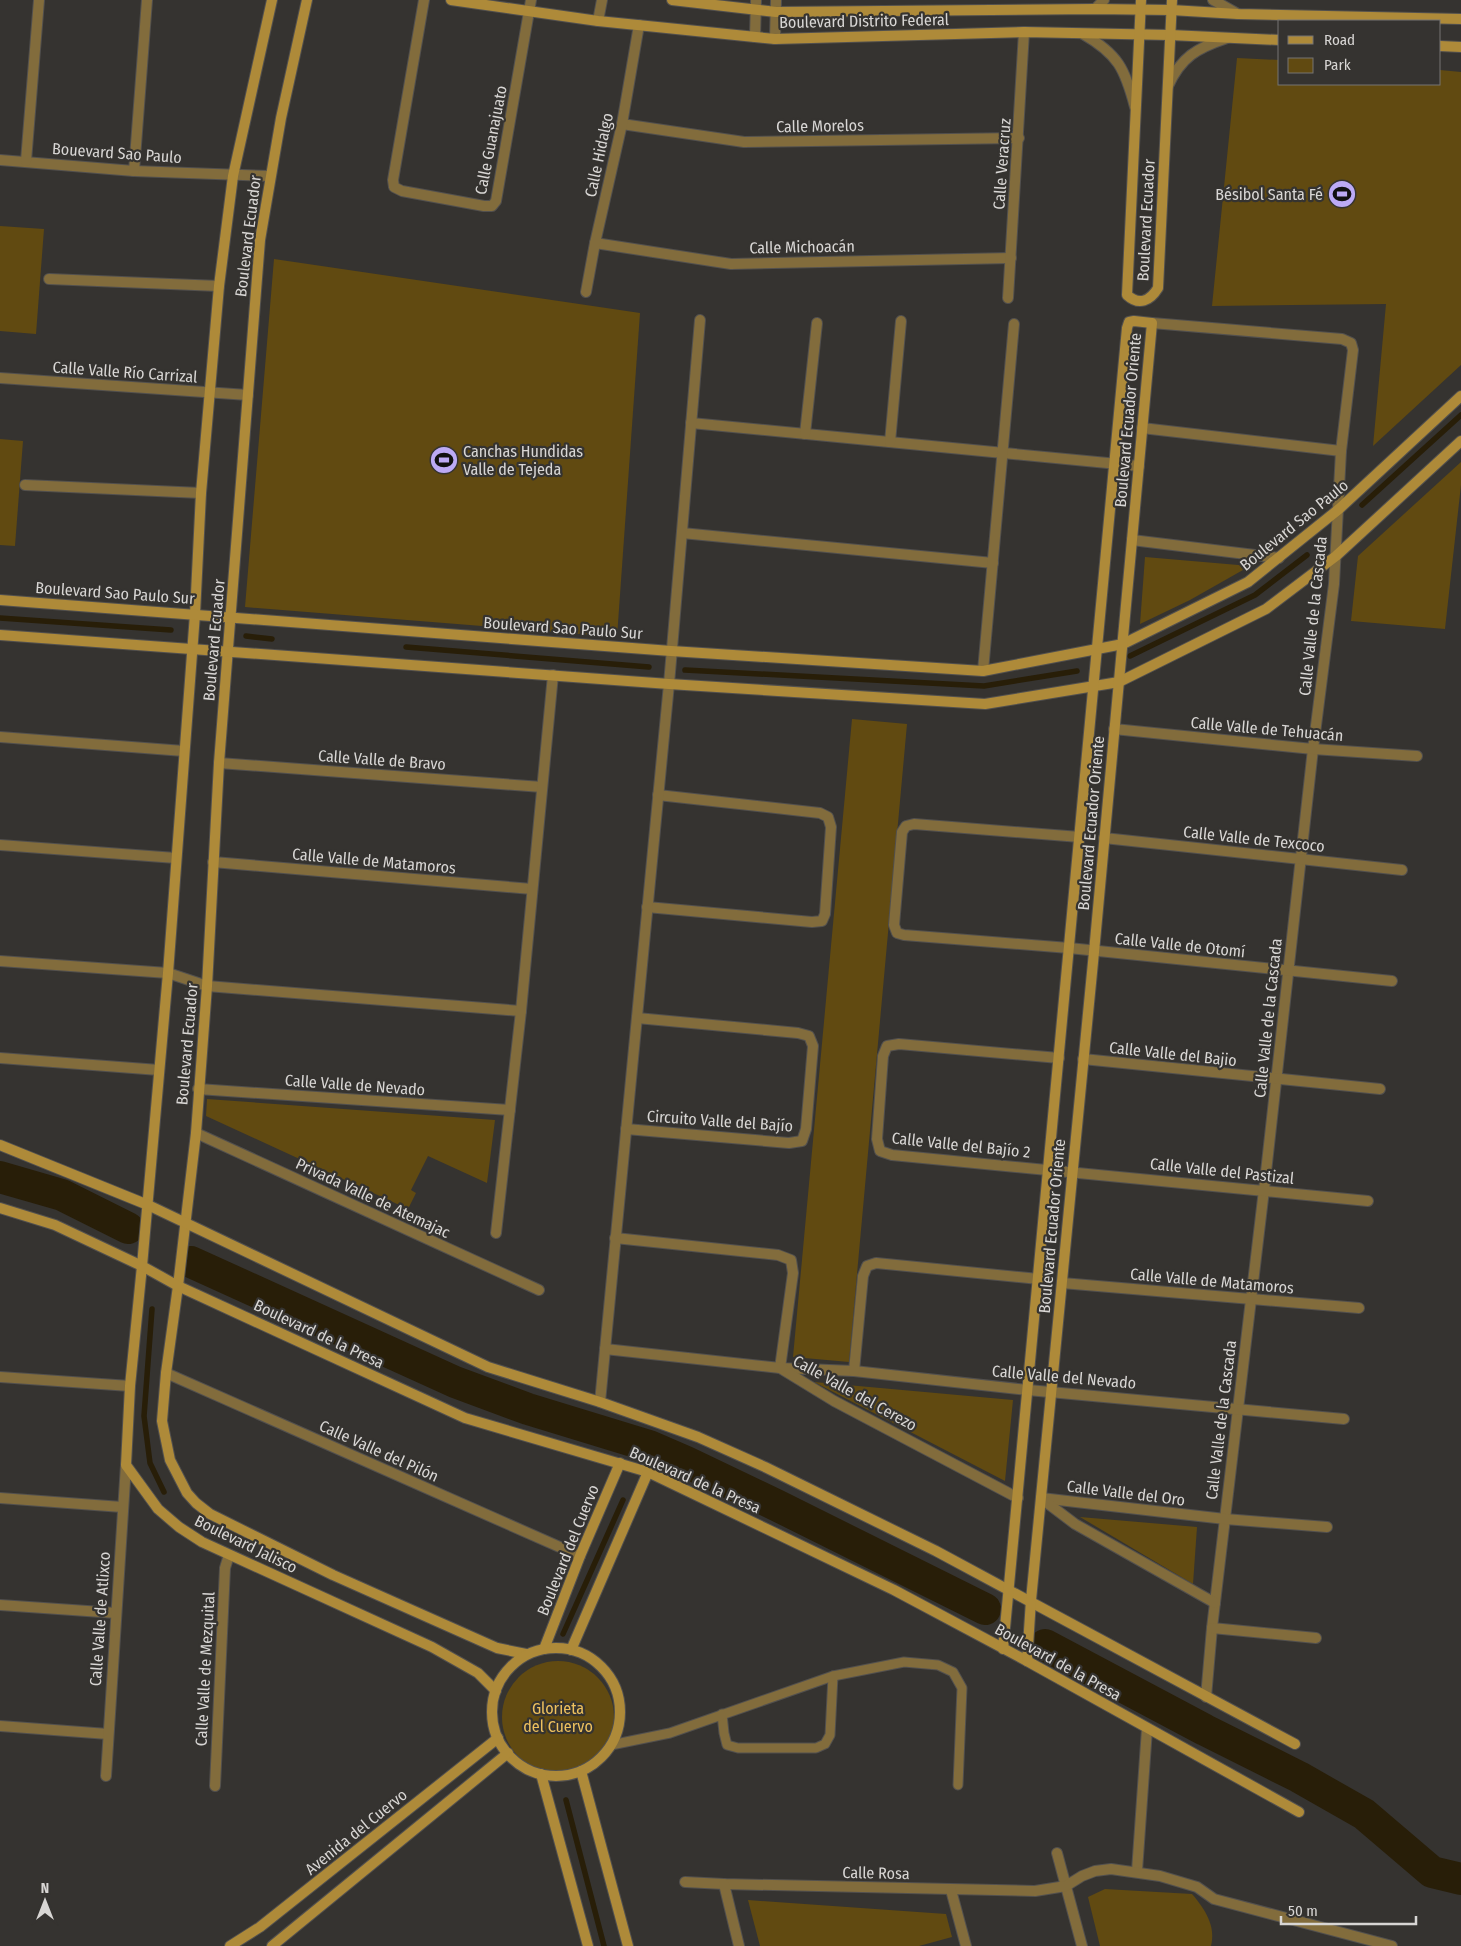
<svg xmlns="http://www.w3.org/2000/svg" width="1461" height="1946" font-family="'Fira Sans Condensed',sans-serif">
  <style>
    .green { fill: #614a11 }
    .lines { fill: none; stroke-linecap: round; stroke-linejoin: round }
    .stream { stroke: #281e08; stroke-width: 5.5 }
    .river { stroke: #281e08; stroke-width: 32 }
    .lane-casing { stroke: #52504e; stroke-width: 11 }
    .street-casing { stroke: #52504e; stroke-width: 12 }
    .secondary-casing { stroke: #52504e; stroke-width: 12 }
    .lane { stroke: #826c3c; stroke-width: 9 }
    .street { stroke: #826c3c; stroke-width: 10 }
    .secondary { stroke: #ae8a39; stroke-width: 10 }
    .labels { text-anchor: middle; dominant-baseline: central; stroke-width: 4.5; stroke-linejoin: round; paint-order: stroke }
    .street-label { font-size: 16px; fill: #d8d6d4; stroke: #353330 }
    .poi-label { font-size: 16px; fill: #d8d6d4; stroke: #353330; text-anchor: end }
    .park-label { font-size: 16px; fill: #eec15e; stroke: #353330 }
  </style>
  <rect width="100%" height="100%" fill="#353330"/>
  <!-- green -->
  <g class="green">
    <path d="M1237 58 1280 60V84H1440V70L1461 72V365L1373 446 1386 304 1212 306Z"/>
    <path d="M0 226 44 229 36 334 0 331Z"/>
    <path d="M274 259 640 313 617 637 245 607Z"/>
    <path d="M0 439 23 441 15 546 0 545Z"/>
    <path d="M1461 462V485L1445 629 1351 621 1358 556Z"/>
    <path d="M1145 557 1250 566 1190 600 1140 624Z"/>
    <path d="M852 719 907 724 849 1362 793 1357Z"/>
    <path d="M207 1099 495 1120 487 1183 428 1156 411 1190 416 1193 408 1209 206 1116Z"/>
    <path d="M814 1382 1013 1400 1005 1481Z"/>
    <path d="M1080 1517 1197 1527 1193 1584Z"/>
    <circle cx="558" cy="1717" r="56"/>
    <path d="M1105 1889 1192 1894C1205 1909 1216 1926 1211 1946H1100L1088 1897Z"/>
    <path d="M748 1900 946 1914 952 1937 919 1946H760Z"/>
  </g>
  <g class="lines">
    <!-- stream -->
    <g class="stream">
      <path d="M1362 505 1461 415"/>
      <path d="M0 618 171 630"/>
      <path d="M246 636 272 639"/>
      <path d="M406 647 649 667"/>
      <path d="M1130 656 1255 595 1307 555"/>
      <path d="M685 670 984 686 1077 671"/>
      <path d="M202 1276 216 1273"/>
      <path d="M152 1309 144 1416 150 1463 164 1492"/>
      <path d="M563 1634 623 1500"/>
      <path d="M566 1800 604 1946"/>
    </g>
    <!-- river -->
    <g class="river">
      <path d="M0 1177 62 1195 128 1228"/>
      <path d="M191 1262 455 1382 528 1409 649 1446 686 1462 776 1505 985 1609"/>
      <path d="M1045 1645 1205 1730 1299 1777 1364 1814 1432 1872 1461 1879"/>
    </g>
    <defs>
      <g id="lane">
        <path d="M722 1714 724 1733 727 1745 738 1748H816L825 1744 830 1735 833 1676"/>
        <path d="M611 1745 670 1733 833 1676 904 1662 938 1665 953 1672 962 1688 958 1785"/>
      </g>
      <g id="street">
        <path d="M424 0 393 180 394 187 402 191 484 206H492L496 201 531 0"/>
        <path d="M1213 0 1238 14"/>
        <path d="M1095 9 1104 0"/>
        <path d="M598 21 602 0"/>
        <path d="M1083 34C1118 54 1125 69 1135 107"/>
        <path d="M755 37 756 0"/>
        <path d="M775 39 776 0"/>
        <path d="M1168 86C1181 57 1197 48 1227 38"/>
        <path d="M622 124 744 142 1019 138"/>
        <path d="M0 160 134 171 270 176"/>
        <path d="M26 161 39 0"/>
        <path d="M134 171 147 0"/>
        <path d="M595 243 731 264 1011 258"/>
        <path d="M49 279 219 286"/>
        <path d="M586 292 595 243 622 124 639 25"/>
        <path d="M1008 298 1024 32"/>
        <path d="M1152 323 1342 339 1351 343 1353 350 1341 451 1334 584 1313 749 1264 1190 1212 1628 1206 1697"/>
        <path d="M0 378 248 395"/>
        <path d="M691 423 1139 466"/>
        <path d="M1142 428 1341 451"/>
        <path d="M805 434 817 323"/>
        <path d="M890 442 901 321"/>
        <path d="M25 485 201 493"/>
        <path d="M682 533 993 563"/>
        <path d="M1132 540 1279 558"/>
        <path d="M983 671 1014 324"/>
        <path d="M1114 729 1313 749 1417 756"/>
        <path d="M0 737 184 751"/>
        <path d="M219 763 542 787"/>
        <path d="M1080 837 914 824 906 826 902 832 894 925 897 933 904 935 1069 948 1392 981"/>
        <path d="M1104 838 1402 870"/>
        <path d="M0 845 176 858"/>
        <path d="M213 862 532 889"/>
        <path d="M647 907 812 922 822 921 825 914 831 827 828 817 820 813 658 795"/>
        <path d="M0 961 168 973 207 986 521 1011"/>
        <path d="M0 1058 159 1070"/>
        <path d="M1059 1058 899 1044 887 1046 883 1056 877 1139 880 1151 892 1155 1368 1201"/>
        <path d="M1083 1059 1380 1089"/>
        <path d="M198 1089 510 1110"/>
        <path d="M626 1129 789 1143 802 1141 806 1129 813 1046 809 1036 798 1033 637 1018"/>
        <path d="M196 1133 539 1290"/>
        <path d="M496 1233 521 1011 553 675"/>
        <path d="M615 1238 778 1255 791 1260 793 1273 780 1368 854 1371 1028 1390 1344 1419"/>
        <path d="M1062 1283 1359 1308"/>
        <path d="M605 1349 780 1368 834 1401 1018 1498"/>
        <path d="M854 1371 863 1276 867 1266 876 1263 1039 1279"/>
        <path d="M166 1373 580 1556"/>
        <path d="M0 1377 130 1386"/>
        <path d="M600 1402 669 684 700 320"/>
        <path d="M0 1498 122 1507"/>
        <path d="M1041 1498 1225 1519 1327 1527"/>
        <path d="M1042 1499 1075 1524 1215 1603"/>
        <path d="M0 1605 116 1613"/>
        <path d="M1212 1628 1316 1638"/>
        <path d="M0 1726 108 1734"/>
        <path d="M106 1776 126 1465"/>
        <path d="M215 1786 225 1568 229 1555"/>
        <path d="M1057 1853 1082 1946"/>
        <path d="M1137 1871 1147 1729"/>
        <path d="M685 1882 724 1884 1035 1891 1066 1886 1082 1876 1095 1871 1111 1869 1160 1876 1197 1887 1214 1899 1392 1946"/>
        <path d="M724 1884 739 1946"/>
        <path d="M951 1890 966 1946"/>
      </g>
      <g id="secondary">
        <path d="M272 0 233 176 219 286 201 493 195 614 168 973 142 1266 130 1386 126 1465 158 1509 179 1527 202 1542 432 1647 478 1673 496 1691"/>
        <path d="M307 0 281 118 260 240 219 763 207 986 196 1133 178 1286 166 1373 162 1421 170 1460 187 1493 196 1503 210 1514 333 1575 497 1648 526 1654"/>
        <path d="M451 0 598 21 775 39 1024 32 1170 35 1280 40"/>
        <path d="M672 0 776 12 1095 9 1171 10 1238 14 1461 19"/>
        <path d="M1141 0 1127 295C1139 306 1150 301 1158 288L1172 0"/>
        <path d="M1440 46 1461 47"/>
        <path d="M0 600 671 651 983 671 1123 644 1248 582 1339 509 1461 396"/>
        <path d="M0 635 669 684 985 704 1119 682 1266 609 1336 556 1461 441"/>
        <path d="M0 1145 148 1205 488 1367 600 1402 698 1437 765 1467 936 1551 1295 1744"/>
        <path d="M0 1208 55 1225 142 1266 178 1286 465 1418 648 1472 894 1590 1027 1661 1299 1812"/>
        <circle cx="556" cy="1712" r="64"/>
        <path d="M544 1649 580 1556 620 1463"/>
        <path d="M1003 1649 1127 328 1129 322 1134 321 1152 323 1094 952 1031 1600 1027 1661"/>
        <path d="M571 1650 648 1472"/>
        <path d="M581 1771 628 1946"/>
        <path d="M541 1774 588 1946"/>
        <path d="M230 1946 260 1927 498 1738"/>
        <path d="M272 1946 508 1753"/>
      </g>
    </defs>
    <!-- lane casing -->
    <use href="#lane" class="lane-casing"/>
    <!-- street casing -->
    <use href="#street" class="street-casing"/>
    <!-- secondary casing -->
    <use href="#secondary" class="secondary-casing"/>
    <!-- lane -->
    <use href="#lane" class="lane"/>
    <!-- street -->
    <use href="#street" class="street"/>
    <!-- secondary -->
    <use href="#secondary" class="secondary"/>
  </g>
  <!-- icons -->
  <defs>
    <symbol id="stadium-disc" viewBox="-11 -11 22 22"><circle r="9.5" fill="#bcaaf5" stroke="#353330"/><path d="M0-5a6.5 5 0 1 0 0 10a6.5 5 0 1 0 0-10ZM-3.5-1.8h7v3.6h-7Z" fill="#111"/></symbol>
  </defs>
  <g fill-rule="evenodd">
    <use href="#stadium-disc" x="1326" y="178" width="32" height="32"/>
    <use href="#stadium-disc" x="428" y="444" width="32" height="32"/>
  </g>
  <g class="labels">
    <!-- street labels -->
    <g class="street-label">
      <text transform="translate(864 21) rotate(-1)">Boulevard Distrito Federal</text>
      <text transform="translate(820 126) rotate(-1)">Calle Morelos</text>
      <text transform="translate(491 140) rotate(-79)">Calle Guanajuato</text>
      <text transform="translate(117 153) rotate(4)">Bouevard Sao Paulo</text>
      <text transform="translate(599 155) rotate(-78)">Calle Hidalgo</text>
      <text transform="translate(1002 164) rotate(-86)">Calle Veracruz</text>
      <text transform="translate(1146 220) rotate(-87)">Boulevard Ecuador</text>
      <text transform="translate(248 236) rotate(-83)">Boulevard Ecuador</text>
      <text transform="translate(802 247) rotate(-1)">Calle Michoacán</text>
      <text transform="translate(125 372) rotate(4)">Calle Valle Río Carrizal</text>
      <text transform="translate(1128 420) rotate(-85)">Boulevard Ecuador Oriente</text>
      <text transform="translate(1294 525) rotate(-39)">Boulevard Sao Paulo</text>
      <text transform="translate(115 593) rotate(4)">Boulevard Sao Paulo Sur</text>
      <text transform="translate(1313 616) rotate(-84)">Calle Valle de la Cascada</text>
      <text transform="translate(563 628) rotate(4)">Boulevard Sao Paulo Sur</text>
      <text transform="translate(214 640) rotate(-85)">Boulevard Ecuador</text>
      <text transform="translate(1267 729) rotate(5)">Calle Valle de Tehuacán</text>
      <text transform="translate(382 760) rotate(4)">Calle Valle de Bravo</text>
      <text transform="translate(1091 823) rotate(-85)">Boulevard Ecuador Oriente</text>
      <text transform="translate(1254 839) rotate(6)">Calle Valle de Texcoco</text>
      <text transform="translate(374 861) rotate(5)">Calle Valle de Matamoros</text>
      <text transform="translate(1180 945) rotate(6)">Calle Valle de Otomí</text>
      <text transform="translate(1268 1018) rotate(-84)">Calle Valle de la Cascada</text>
      <text transform="translate(187 1044) rotate(-85)">Boulevard Ecuador</text>
      <text transform="translate(1173 1054) rotate(6)">Calle Valle del Bajio</text>
      <text transform="translate(355 1085) rotate(4)">Calle Valle de Nevado</text>
      <text transform="translate(720 1121) rotate(4)">Circuito Valle del Bajío</text>
      <text transform="translate(961 1145) rotate(6)">Calle Valle del Bajío 2</text>
      <text transform="translate(1222 1171) rotate(6)">Calle Valle del Pastizal</text>
      <text transform="translate(373 1198) rotate(25)">Privada Valle de Atemajac</text>
      <text transform="translate(1052 1226) rotate(-85)">Boulevard Ecuador Oriente</text>
      <text transform="translate(1212 1281) rotate(5)">Calle Valle de Matamoros</text>
      <text transform="translate(319 1334) rotate(25)">Boulevard de la Presa</text>
      <text transform="translate(1064 1377) rotate(5)">Calle Valle del Nevado</text>
      <text transform="translate(855 1393) rotate(29)">Calle Valle del Cerezo</text>
      <text transform="translate(1221 1420) rotate(-83)">Calle Valle de la Cascada</text>
      <text transform="translate(379 1451) rotate(24)">Calle Valle del Pilón</text>
      <text transform="translate(695 1480) rotate(24)">Boulevard de la Presa</text>
      <text transform="translate(1126 1493) rotate(7)">Calle Valle del Oro</text>
      <text transform="translate(246 1544) rotate(26)">Boulevard Jalisco</text>
      <text transform="translate(568 1550) rotate(-68)">Boulevard del Cuervo</text>
      <text transform="translate(100 1619) rotate(-86)">Calle Valle de Atlixco</text>
      <text transform="translate(1058 1662) rotate(29)">Boulevard de la Presa</text>
      <text transform="translate(205 1669) rotate(-87)">Calle Valle de Mezquital</text>
      <text transform="translate(356 1832) rotate(-39)">Avenida del Cuervo</text>
      <text transform="translate(876 1873) rotate(1)">Calle Rosa</text>
    </g>
    <!-- poi labels -->
    <g class="poi-label">
      <text x="1323" y="194">Bésibol Santa Fé</text>
      <text x="463" y="451" text-anchor="start">Canchas Hundidas<tspan x="463" dy="18">Valle de Tejeda</tspan></text>
    </g>
    <!-- park labels -->
    <g class="park-label">
      <text x="558" y="1708">Glorieta<tspan x="558" dy="18">del Cuervo</tspan></text>
    </g>
  </g>
  <!-- legend -->
  <rect x="1278" y="20" width="162" height="65" fill="#353330" stroke="#767472"/>
  <rect x="1288" y="36" width="25" height="8" fill="#ae8a39" stroke="#767472"/>
  <text x="1324" y="45" font-size="15" fill="#d8d6d4">Road</text>
  <rect x="1288" y="58" width="25" height="15" fill="#614a11" stroke="#767472"/>
  <text x="1324" y="70" font-size="15" fill="#d8d6d4">Park</text>
  <!-- north arrow -->
  <g transform="translate(45 1901)" stroke="#353330" stroke-width="4" paint-order="stroke">
  <path d="M0-4L9 19L0 12L-9 19Z" fill="#d8d6d4"/>
  <text y="-8" font-size="14" font-weight="bold" text-anchor="middle" fill="#d8d6d4">N</text>
  </g>
  <!-- scale -->
  <path d="M1281 1916v8h135v-8" fill="none" stroke="#d8d6d4" stroke-width="2.5"/>
  <text x="1288" y="1916" font-size="15" fill="#d8d6d4" stroke="#353330" stroke-width="4" paint-order="stroke">50 m</text>
</svg>
